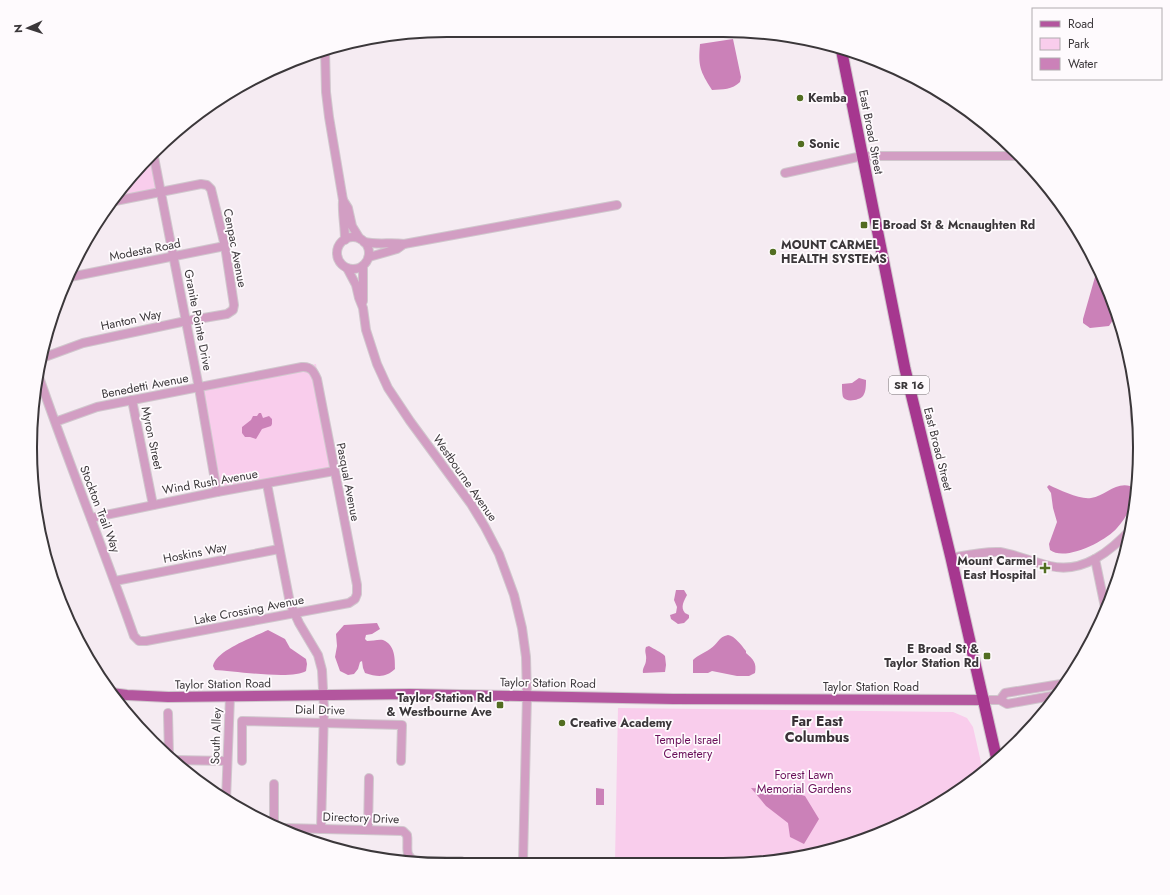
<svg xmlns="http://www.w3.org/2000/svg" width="1170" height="895" font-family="Jost,sans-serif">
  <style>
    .green { fill: #f9cdec }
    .water { fill: #cb81b8 }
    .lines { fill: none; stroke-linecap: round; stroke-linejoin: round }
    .minor-casing { stroke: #d0c7cd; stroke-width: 10 }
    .major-casing { stroke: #d0c7cd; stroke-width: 12 }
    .highway-casing { stroke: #d0c7cd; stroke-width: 13 }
    .minor { stroke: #d29ec3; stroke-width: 8 }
    .major { stroke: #b3569e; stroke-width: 10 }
    .highway { stroke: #a6378f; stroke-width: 11 }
    .poi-dot { fill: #526d21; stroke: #fefafd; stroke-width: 1.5 }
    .labels { text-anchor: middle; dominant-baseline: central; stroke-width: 3.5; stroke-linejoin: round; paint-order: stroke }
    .shield { fill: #fefafd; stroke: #767274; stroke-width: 1 }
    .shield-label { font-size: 11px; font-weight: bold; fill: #3b373a }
    .poi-label { font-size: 12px; font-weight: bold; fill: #3b373a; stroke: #fefafd; text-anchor: start }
    .street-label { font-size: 12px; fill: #3b373a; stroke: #fefafd }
    .park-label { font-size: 12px; fill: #6a105a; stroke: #fefafd }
    .quarter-label { font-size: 14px; font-weight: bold; fill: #383136; stroke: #fefafd }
    .rim { fill: none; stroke: #3b373a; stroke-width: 2 }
  </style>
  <rect width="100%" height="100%" fill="#f5ebf2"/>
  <!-- green -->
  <g class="green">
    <path d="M152 152 161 192 115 201Z"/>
    <path d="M316 364 334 471 217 492 199 388Z"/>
    <path d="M618 708 953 712 967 718 973 727 983 771 954 795 857 843 777 861H615Z"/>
  </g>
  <!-- water -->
  <g class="water">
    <path d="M733 39 741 77 740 82C732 90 723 89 712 90 700 71 698 66 700 44Z"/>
    <path d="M1099 270 1107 285 1110 302 1114 309 1113 320 1109 326 1090 328 1083 323V319L1095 277Z"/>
    <path d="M859 378 866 380C866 385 866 392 863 396 860 400 846 403 843 397 842 393 842 387 842 384L852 383Z"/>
    <path d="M259 413H261L263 418 269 416 272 419V424L271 426 262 429 256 439 250 437H245L242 433V427L251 420 253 416H257Z"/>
    <path d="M1049 485C1060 490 1080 500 1091 498 1105 496 1115 482 1130 486 1136 501 1127 517 1117 528 1106 541 1065 562 1050 550L1049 544 1057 522 1053 508 1051 493 1047 487Z"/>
    <path d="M676 590H684L687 595C684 601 680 607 685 613L689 615V618L684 623 678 624 671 619 670 615 676 613 677 607 674 600Z"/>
    <path d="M377 623 380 629 372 634 366 635 365 639 367 641C372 641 379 639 383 640 395 645 395 658 395 669 385 678 378 677 365 673L363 668 362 661 360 662 358 669 354 674 348 675 340 671 335 657 337 646 336 634 344 625Z"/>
    <path d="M268 630 285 639 290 648 306 659 307 664 306 671C293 680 233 671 215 670L213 666C216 650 254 637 268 630Z"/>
    <path d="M728 635C735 636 741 645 746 651V653C753 659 757 663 755 673L749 676H737L712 671 708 673H693V660C698 655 704 653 710 649 718 644 718 637 728 635Z"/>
    <path d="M649 646C655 650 660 651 665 656L666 665 665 672 643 673C642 668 646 665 646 660 647 655 644 652 646 647Z"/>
    <path d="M596 788 604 789V805H596Z"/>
    <path d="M751 788 789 791 805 796 819 819 804 844 790 837 788 823 766 806Z"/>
  </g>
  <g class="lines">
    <defs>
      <g id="minor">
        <path d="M325 50 326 92 329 117 343 200"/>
        <path d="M153 152 199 388 217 492"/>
        <path d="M785 173 862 156H1021"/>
        <circle cx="353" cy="253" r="16"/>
        <path d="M345 240C345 226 342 213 343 200L348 208 352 226 360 239"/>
        <path d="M364 242C378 245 391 242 404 244L397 249 369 257"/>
        <path d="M404 244 617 205"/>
        <path d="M363 266V301"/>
        <path d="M347 268 356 285 359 298 363 308 366 330 377 364 388 388 410 421 471 504 485 527 499 554 514 595 522 628 526 657 527 696 523 861"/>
        <path d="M70 277 225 246"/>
        <path d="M42 358 83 343 186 321 227 314 233 310 234 305 225 246 211 189 207 185 201 184 115 201"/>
        <path d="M39 377C69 464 104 550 134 636L139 641H146L349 603 355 599 357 594V585L317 379C314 372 311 366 302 367L97 407 55 422"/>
        <path d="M1134 391 1135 418 1140 450"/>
        <path d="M132 400 153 505"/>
        <path d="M267 484 290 603 299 623 318 655 322 670 324 709 321 829"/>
        <path d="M91 518 217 492 334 471"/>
        <path d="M951 558C967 555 984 551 1000 552 1017 555 1033 562 1050 566 1083 574 1111 551 1132 528"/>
        <path d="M1095 559 1106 612"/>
        <path d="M115 581 279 549"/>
        <path d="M984 700H1000L1007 704 1057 695"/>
        <path d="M1000 700 1005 693 1067 683"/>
        <path d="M168 713 169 756"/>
        <path d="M174 760 227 761"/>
        <path d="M242 761V721L402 725 401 761"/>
        <path d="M226 800 230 697"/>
        <path d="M274 823V784"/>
        <path d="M284 828 403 831 407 835C409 845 403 857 416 861H461"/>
        <path d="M368 830 369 778"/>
      </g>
      <path id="major" d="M111 693 127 695 168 697 410 694 673 699 984 700"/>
      <path id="highway" d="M841 48 905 369 951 558 997 760"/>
    </defs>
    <!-- minor casing -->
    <use href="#minor" class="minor-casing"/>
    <!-- major casing -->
    <use href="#major" class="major-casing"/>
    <!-- highway casing -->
    <use href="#highway" class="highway-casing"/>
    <!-- minor -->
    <use href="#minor" class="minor"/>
    <!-- major -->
    <use href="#major" class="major"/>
    <!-- highway -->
    <use href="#highway" class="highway"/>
  </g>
  <!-- markers -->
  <g class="poi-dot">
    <circle cx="800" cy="98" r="4"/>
    <circle cx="801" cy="144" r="4"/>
    <rect x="860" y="221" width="8" height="8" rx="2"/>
    <circle cx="773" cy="252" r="4"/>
    <path d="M1043 562h4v4h4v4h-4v4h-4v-4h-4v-4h4z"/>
    <rect x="983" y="652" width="8" height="8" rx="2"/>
    <rect x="496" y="701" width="8" height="8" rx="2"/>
    <circle cx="562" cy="723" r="4"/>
  </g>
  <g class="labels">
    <!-- shield labels -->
    <rect class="shield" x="889" y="376" width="40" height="18" rx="3"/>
    <g class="shield-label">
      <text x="909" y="385">SR 16</text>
    </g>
    <!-- poi labels -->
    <g class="poi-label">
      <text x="808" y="98">Kemba</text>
      <text x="809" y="144">Sonic</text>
      <text x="872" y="225">E Broad St &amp; Mcnaughten Rd</text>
      <text x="781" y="245">MOUNT CARMEL<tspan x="781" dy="14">HEALTH SYSTEMS</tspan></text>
      <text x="1036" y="561" text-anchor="end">Mount Carmel<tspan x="1036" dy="14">East Hospital</tspan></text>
      <text x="979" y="649" text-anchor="end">E Broad St &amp;<tspan x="979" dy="14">Taylor Station Rd</tspan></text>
      <text x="492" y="698" text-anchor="end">Taylor Station Rd<tspan x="492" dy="14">&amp; Westbourne Ave</tspan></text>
      <text x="570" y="723">Creative Academy</text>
    </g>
    <!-- street labels -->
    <g class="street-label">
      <text transform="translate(871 132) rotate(79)">East Broad Street</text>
      <text transform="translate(235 248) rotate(79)">Cenpac Avenue</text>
      <text transform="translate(145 250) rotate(-11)">Modesta Road</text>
      <text transform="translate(131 320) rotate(-12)">Hanton Way</text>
      <text transform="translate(198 320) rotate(79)">Granite Pointe Drive</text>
      <text transform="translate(145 386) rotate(-11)">Benedetti Avenue</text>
      <text transform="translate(152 438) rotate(78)">Myron Street</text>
      <text transform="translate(938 449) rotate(76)">East Broad Street</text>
      <text transform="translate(465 478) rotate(55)">Westbourne Avenue</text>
      <text transform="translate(210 482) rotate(-10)">Wind Rush Avenue</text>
      <text transform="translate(348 482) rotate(79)">Pasqual Avenue</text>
      <text transform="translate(100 509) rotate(69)">Stockton Trail Way</text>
      <text transform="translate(195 553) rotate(-11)">Hoskins Way</text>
      <text transform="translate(249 610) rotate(-11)">Lake Crossing Avenue</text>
      <text transform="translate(548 683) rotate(1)">Taylor Station Road</text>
      <text transform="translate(223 684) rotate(-1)">Taylor Station Road</text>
      <text x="871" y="687">Taylor Station Road</text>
      <text transform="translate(320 710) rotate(1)">Dial Drive</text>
      <text transform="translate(216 736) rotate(-88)">South Alley</text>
      <text transform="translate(361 818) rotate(2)">Directory Drive</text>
    </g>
    <!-- park labels -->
    <g class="park-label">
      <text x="688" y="740">Temple Israel<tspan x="688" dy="14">Cemetery</tspan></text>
      <text x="804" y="775">Forest Lawn<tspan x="804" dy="14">Memorial Gardens</tspan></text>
    </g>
    <!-- quarter labels -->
    <g class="quarter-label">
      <text x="817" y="721">Far East<tspan x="817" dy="16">Columbus</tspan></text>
    </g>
  </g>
  <!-- crop -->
  <path d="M0 0H1170V895H0ZM447 37H723A410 410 0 0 1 1133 447V448A410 410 0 0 1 723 858H447A410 410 0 0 1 37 448V447A410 410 0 0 1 447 37Z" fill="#fefafd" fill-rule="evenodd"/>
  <path class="rim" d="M447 37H723A410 410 0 0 1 1133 447V448A410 410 0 0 1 723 858H447A410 410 0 0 1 37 448V447A410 410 0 0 1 447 37Z"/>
  <!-- legend -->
  <rect x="1032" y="8" width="130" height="72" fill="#fefafd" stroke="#b0acaf"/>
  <rect x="1040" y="21" width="20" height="6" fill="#b3569e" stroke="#b0acaf"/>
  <text x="1068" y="28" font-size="12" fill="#3b373a">Road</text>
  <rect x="1040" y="38" width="20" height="12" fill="#f9cdec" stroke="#b0acaf"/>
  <text x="1068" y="48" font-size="12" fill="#3b373a">Park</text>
  <rect x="1040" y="58" width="20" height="12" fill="#cb81b8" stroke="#b0acaf"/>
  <text x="1068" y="68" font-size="12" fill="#3b373a">Water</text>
  <!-- north arrow -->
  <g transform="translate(28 28) rotate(267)" stroke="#fefafd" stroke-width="3" paint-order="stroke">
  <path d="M0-3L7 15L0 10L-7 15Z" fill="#3b373a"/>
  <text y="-6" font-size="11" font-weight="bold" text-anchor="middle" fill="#3b373a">N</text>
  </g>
</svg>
